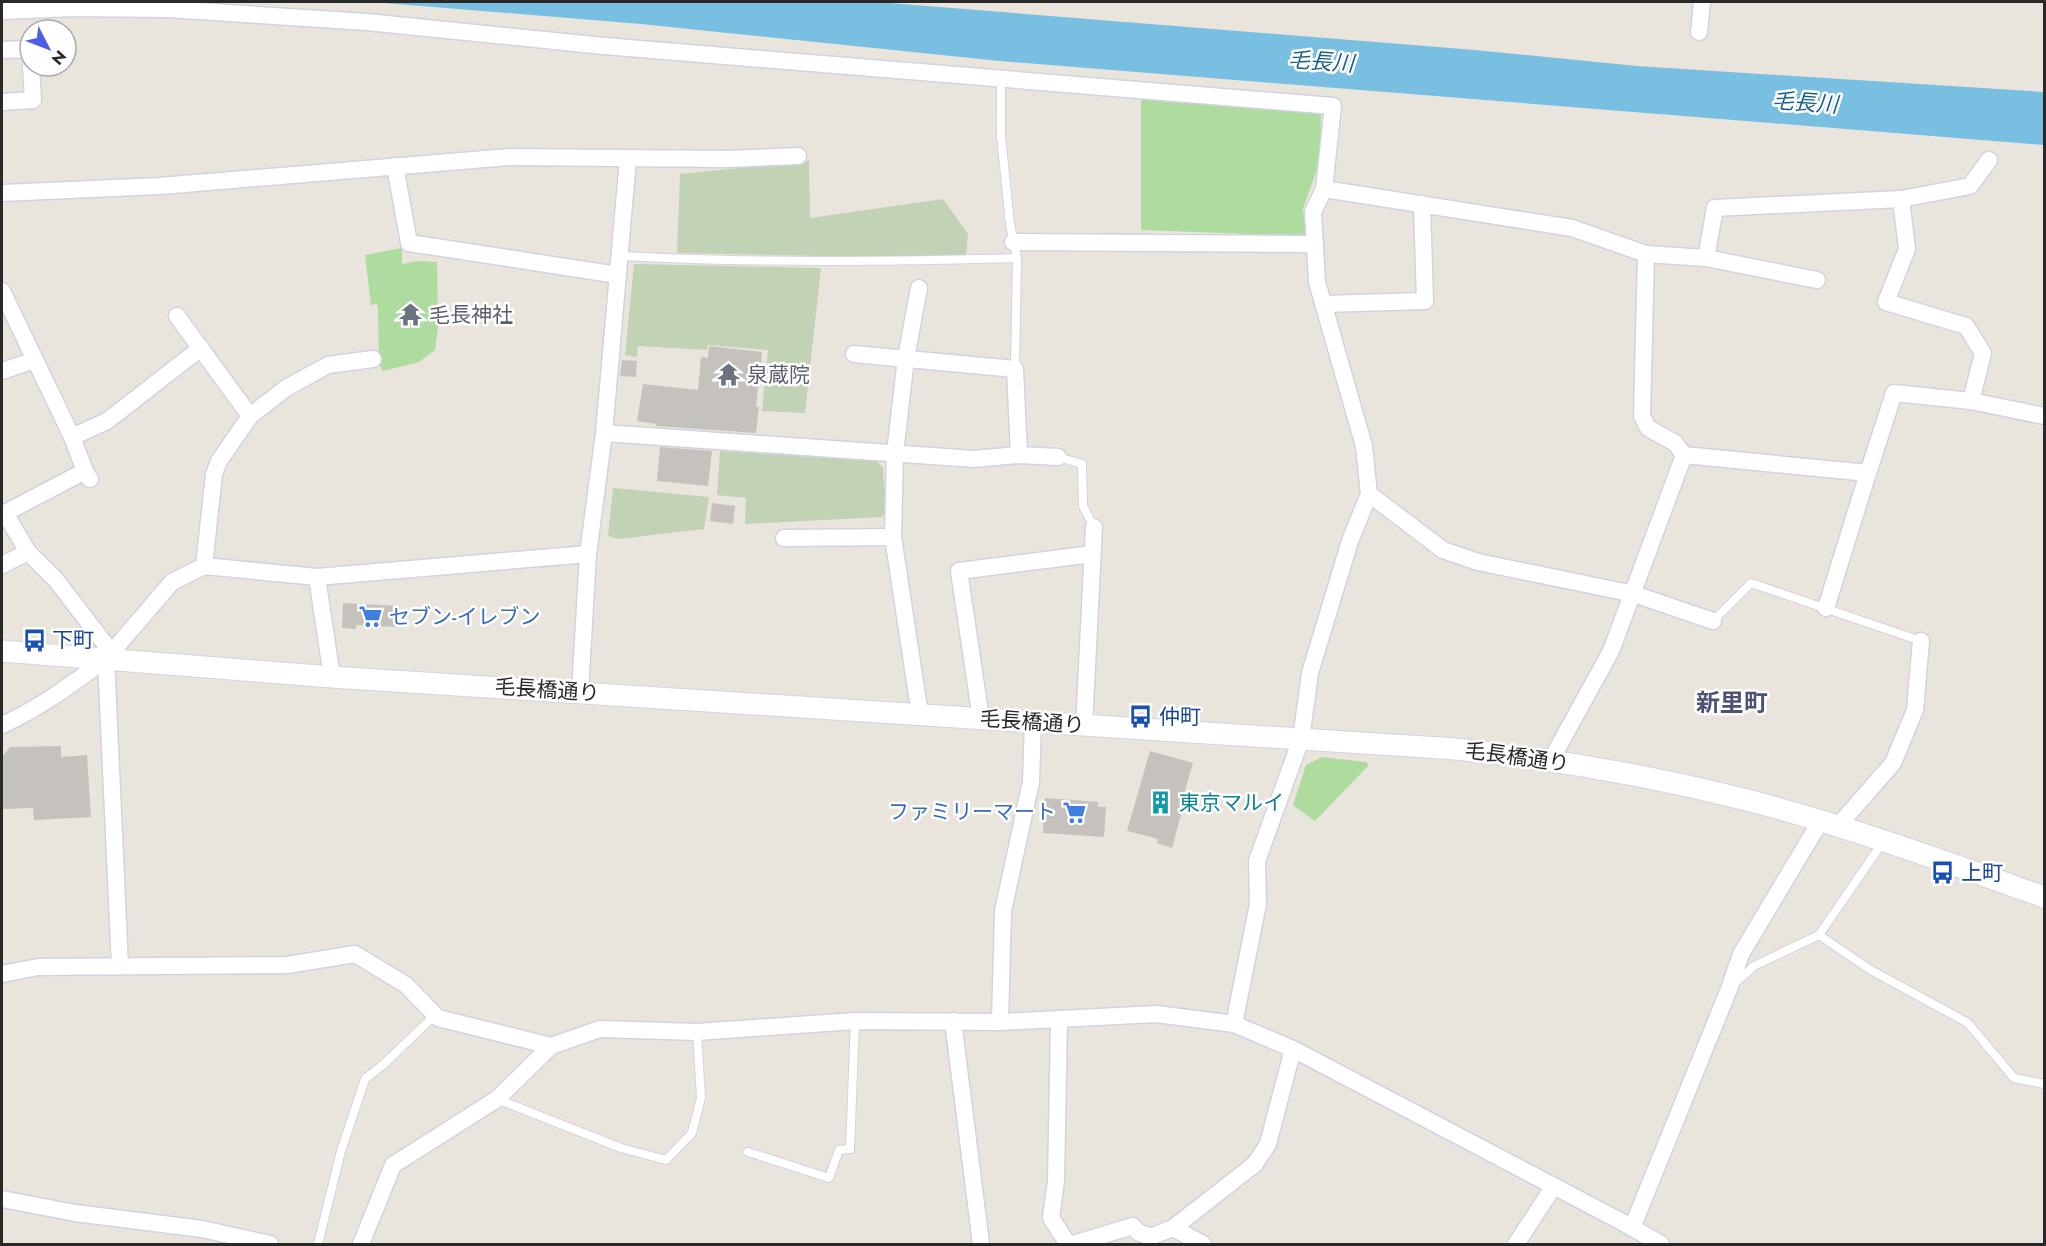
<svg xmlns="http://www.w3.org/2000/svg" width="2046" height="1246" font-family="Jost,'Noto Sans JP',sans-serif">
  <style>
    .green { fill: #aedb9e }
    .cemetery { fill: #c1d2b5 }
    .water { fill: #79bfe2 }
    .building { fill: #c5c1bc }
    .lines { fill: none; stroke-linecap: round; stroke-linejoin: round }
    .service-casing { stroke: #d1d3e0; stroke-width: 10 }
    .minor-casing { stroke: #d1d3e0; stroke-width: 19 }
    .tertiary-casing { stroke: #d1d3e0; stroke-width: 23 }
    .service { stroke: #fff; stroke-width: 8 }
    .minor { stroke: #fff; stroke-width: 16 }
    .tertiary { stroke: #fff; stroke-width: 21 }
    .labels { text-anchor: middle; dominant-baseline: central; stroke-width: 5; stroke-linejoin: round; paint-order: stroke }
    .worship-label { font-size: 21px; fill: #5b616d; stroke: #fff; text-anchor: start }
    .shop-label { font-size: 21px; fill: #366cbe; stroke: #fff; text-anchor: start }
    .transit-label { font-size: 21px; fill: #164399; stroke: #fff; text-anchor: start }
    .street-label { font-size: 21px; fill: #292929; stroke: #fff }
    .culture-label { font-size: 21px; fill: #0d838f; stroke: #fff; text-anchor: start }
    .water-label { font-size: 22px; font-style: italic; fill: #1b5d8b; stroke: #fff }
    .quarter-label { font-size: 24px; font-weight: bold; fill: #4e5275; stroke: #fff }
  </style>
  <rect width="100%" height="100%" fill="#eae5dc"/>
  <!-- green -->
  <g class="green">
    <path d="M1141 97 1321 113 1320 161 1303 209 1307 236 1141 230Z"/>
    <path d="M402 248V264L417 261 437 262 438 327 435 350 419 362 383 371 379 364 378 308 377 304 371 305 365 255Z"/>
    <path d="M1322 757 1366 762 1369 765 1315 821 1293 805 1306 765Z"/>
  </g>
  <!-- cemetery -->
  <g class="cemetery">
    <path d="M809 161 810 218 943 199 968 234 966 256H823L677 253 680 174Z"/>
    <path d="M634 264 821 268 805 413 762 411 768 350 708 345 707 350 638 346 637 357 625 355Z"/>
    <path d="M720 451 877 461 883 468 886 512 882 517 745 524 746 498 717 495Z"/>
    <path d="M613 488 709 497 704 529 618 539 608 536Z"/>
  </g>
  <!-- water -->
  <path class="water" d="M372 2H877L1475 50 1637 66 2044 92V145L1000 61 641 24Z"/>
  <!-- building -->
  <g class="building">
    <path d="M709 346 762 352 756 407H759L756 433 656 426V424L637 421 643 384 698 390 701 357 708 358Z"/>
    <path d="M622 360 637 361 636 377 620 376Z"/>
    <path d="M660 447 712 451 708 486 657 481Z"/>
    <path d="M712 503 735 506 733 524 710 521Z"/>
    <path d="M343 603 400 606 399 627 356 625V629L342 628Z"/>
    <path d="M61 746V757L87 755 91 817 34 820 33 808 2 809V757L10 747Z"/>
    <path d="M1150 751 1193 763 1184 794 1190 796 1185 812 1182 811 1172 848 1157 843 1158 839 1127 831Z"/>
    <path d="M1045 798 1098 802V807H1106L1104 837 1043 833Z"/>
  </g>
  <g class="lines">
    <defs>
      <g id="service">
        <path d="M1001 80V136L1010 224 1017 258 1015 369"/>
        <path d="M621 256C753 263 885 262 1017 258"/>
        <path d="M1058 457 1082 464 1083 506 1094 527"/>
        <path d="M1713 621 1751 583 1921 641"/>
        <path d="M1883 842 1819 935 1869 969 1968 1023 2014 1078 2044 1084"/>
        <path d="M1734 984 1754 966 1819 935"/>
        <path d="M497 1099 621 1148 666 1160 692 1133 701 1098 697 1032"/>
        <path d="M748 1152 829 1178 839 1150 850 1149 855 1021"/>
        <path d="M318 1244 341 1151 365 1079 384 1064 435 1015"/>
      </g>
      <g id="minor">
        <path d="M2 11 74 8 167 9 367 22 604 46 1333 106 1324 189 1313 212 1317 282 1364 446 1369 494 1350 541 1310 673 1301 739 1257 861 1258 904 1234 1024"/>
        <path d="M1699 32 1702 2"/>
        <path d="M2 50 30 49V55"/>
        <path d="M2 102 33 100 31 66"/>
        <path d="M395 166 409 243 618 275"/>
        <path d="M1324 189 1572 228 1646 254 1706 258 1817 280"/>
        <path d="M2 193 160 186 509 157 727 159 798 156"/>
        <path d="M1901 199 1907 249 1886 302 1966 326 1983 353 1971 401"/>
        <path d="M1013 242 1315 244"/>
        <path d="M1646 254 1642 416 1648 428 1675 443 1684 455 1868 473 1894 393 1971 401 2044 416"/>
        <path d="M1706 258 1715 208 1901 199 1970 186 1989 160"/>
        <path d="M919 288 906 358 895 453 893 537 920 715"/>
        <path d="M2 291 72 437 85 471 90 479"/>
        <path d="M1323 304 1425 301 1422 204"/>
        <path d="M177 316 250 416"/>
        <path d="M854 354 1015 369 1019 455"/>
        <path d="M2 371 35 360"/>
        <path d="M604 433 974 459 1019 455 1058 457"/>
        <path d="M72 437 107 421 201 348"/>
        <path d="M85 471 5 513 28 552 56 580 112 653"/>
        <path d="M1369 494 1443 550 1478 562 1634 594 1713 621"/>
        <path d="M784 538 893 537"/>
        <path d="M2 565 28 552"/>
        <path d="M204 566 214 474 219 461 250 416 286 388 328 365 373 359"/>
        <path d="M317 577 588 554"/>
        <path d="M1826 608 1868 473"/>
        <path d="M580 692 588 554 604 433 628 159"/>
        <path d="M981 719 959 571 1092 554"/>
        <path d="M2 725C40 708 72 684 106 659"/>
        <path d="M1084 726 1094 527"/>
        <path d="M1551 760 1611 651 1684 455"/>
        <path d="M1837 827 1893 763 1915 710 1921 641"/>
        <path d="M120 966 106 659 172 582 204 566 317 577 332 677"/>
        <path d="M2 974 38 967 287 965 355 954 406 985 438 1018 551 1046 600 1029 697 1032 855 1021 1000 1022 1156 1014 1234 1024 1293 1049 1622 1222 1661 1244"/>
        <path d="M1059 1019 1056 1181 1051 1218 1068 1244"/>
        <path d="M953 1021 981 1244"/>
        <path d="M1000 1022 1003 911 1031 782 1033 722"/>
        <path d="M2 1199 75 1213 202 1229 270 1244"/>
        <path d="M1173 1228 1255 1164 1268 1144 1293 1049"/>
        <path d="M1632 1228 1729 989 1741 954 1820 822"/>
        <path d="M361 1244 393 1165 497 1099 551 1046"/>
        <path d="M1073 1244 1133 1226 1138 1232 1150 1237 1173 1228 1203 1244"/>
        <path d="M1516 1244 1554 1186"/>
      </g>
      <path id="tertiary" d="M2 651 332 677 1456 749C1554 759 1652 776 1747 800 1848 826 1946 862 2044 897"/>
    </defs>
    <!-- service casing -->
    <use href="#service" class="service-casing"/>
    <!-- minor casing -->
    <use href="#minor" class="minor-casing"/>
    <!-- tertiary casing -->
    <use href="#tertiary" class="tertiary-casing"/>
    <!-- service -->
    <use href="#service" class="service"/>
    <!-- minor -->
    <use href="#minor" class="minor"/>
    <!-- tertiary -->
    <use href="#tertiary" class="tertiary"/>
  </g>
  <!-- icons -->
  <defs>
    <symbol id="temple-bare" viewBox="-9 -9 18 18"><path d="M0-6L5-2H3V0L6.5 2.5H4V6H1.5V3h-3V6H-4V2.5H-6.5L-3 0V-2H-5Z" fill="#6b7280" stroke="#fff" stroke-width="2.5" paint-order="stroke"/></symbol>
    <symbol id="supermarket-bare" viewBox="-9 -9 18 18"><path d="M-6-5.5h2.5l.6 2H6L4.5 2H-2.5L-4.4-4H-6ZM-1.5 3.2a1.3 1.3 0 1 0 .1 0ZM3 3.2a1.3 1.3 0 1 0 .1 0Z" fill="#3f7fe0" stroke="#fff" stroke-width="2.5" paint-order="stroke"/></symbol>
    <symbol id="bus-bare" viewBox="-9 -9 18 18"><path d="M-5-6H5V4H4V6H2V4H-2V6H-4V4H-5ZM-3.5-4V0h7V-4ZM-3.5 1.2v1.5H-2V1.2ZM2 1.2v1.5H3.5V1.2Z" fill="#1a4fb4" stroke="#fff" stroke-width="2.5" paint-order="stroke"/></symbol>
    <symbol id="building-bare" viewBox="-9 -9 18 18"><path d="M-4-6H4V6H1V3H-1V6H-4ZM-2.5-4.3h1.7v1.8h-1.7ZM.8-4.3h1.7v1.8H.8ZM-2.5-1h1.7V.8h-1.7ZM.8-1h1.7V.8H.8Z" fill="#0f9aa8" stroke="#fff" stroke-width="2.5" paint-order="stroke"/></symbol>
  </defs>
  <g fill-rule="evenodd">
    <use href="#temple-bare" x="394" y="298" width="33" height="33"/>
    <use href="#temple-bare" x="712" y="358" width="33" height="33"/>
    <use href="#supermarket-bare" x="354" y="600" width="33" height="33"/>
    <use href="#bus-bare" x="18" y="624" width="33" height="33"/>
    <use href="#bus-bare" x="1124" y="700" width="33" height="33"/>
    <use href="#building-bare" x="1144" y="786" width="33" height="33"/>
    <use href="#supermarket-bare" x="1058" y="796" width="33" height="33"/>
    <use href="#bus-bare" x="1926" y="856" width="33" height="33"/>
  </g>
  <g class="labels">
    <!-- worship labels -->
    <g class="worship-label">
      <text x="429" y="315">毛長神社</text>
      <text x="747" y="375">泉蔵院</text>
    </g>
    <!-- shop labels -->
    <g class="shop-label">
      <text x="389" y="617">セブン-イレブン</text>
      <text x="1056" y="812" text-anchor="end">ファミリーマート</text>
    </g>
    <!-- transit labels -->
    <g class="transit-label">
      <text x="52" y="640">下町</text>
      <text x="1159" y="717">仲町</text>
      <text x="1961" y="873">上町</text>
    </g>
    <!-- street labels -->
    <g class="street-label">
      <text transform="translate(547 690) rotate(4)">毛長橋通り</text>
      <text transform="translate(1032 722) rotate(4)">毛長橋通り</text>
      <text transform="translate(1517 757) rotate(8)">毛長橋通り</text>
    </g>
    <!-- culture labels -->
    <g class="culture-label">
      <text x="1179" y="803">東京マルイ</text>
    </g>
    <!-- water labels -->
    <g class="water-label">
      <text transform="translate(1321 61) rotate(4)">毛長川</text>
      <text transform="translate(1805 102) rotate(4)">毛長川</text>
    </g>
    <!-- quarter labels -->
    <g class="quarter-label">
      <text x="1732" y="702">新里町</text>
    </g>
  </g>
  <!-- border -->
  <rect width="2046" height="1246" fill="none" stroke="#292929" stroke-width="6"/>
  <!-- north arrow -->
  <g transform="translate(48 48) rotate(132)"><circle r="28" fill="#ffffff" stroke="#a9a9a9" stroke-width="1.5"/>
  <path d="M0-4.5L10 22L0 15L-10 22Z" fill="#4c5ee7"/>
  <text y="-9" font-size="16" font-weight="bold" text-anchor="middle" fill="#292929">N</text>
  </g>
</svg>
